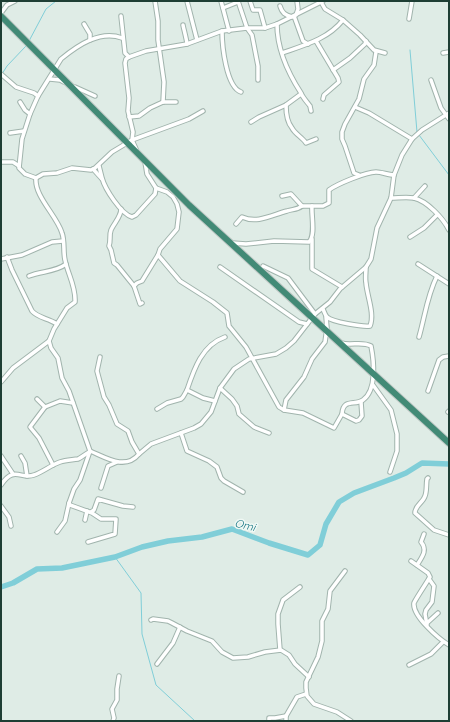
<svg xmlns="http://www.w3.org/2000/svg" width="450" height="722" font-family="Quicksand,sans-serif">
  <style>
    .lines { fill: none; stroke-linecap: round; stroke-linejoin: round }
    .stream { stroke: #80ced8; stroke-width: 1 }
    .river { stroke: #80ced8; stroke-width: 5.5 }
    .minor-casing { stroke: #a1b4ad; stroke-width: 5.5 }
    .trunk-casing { stroke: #c0c9c6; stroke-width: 8 }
    .minor { stroke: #fff; stroke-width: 3.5 }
    .trunk { stroke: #428a76; stroke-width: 6 }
    .labels { text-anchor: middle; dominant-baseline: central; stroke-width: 3; stroke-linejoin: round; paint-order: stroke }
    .water-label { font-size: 11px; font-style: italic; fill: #127380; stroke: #f0f8f4 }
  </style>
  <rect width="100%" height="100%" fill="#dfece6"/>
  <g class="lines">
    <!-- stream -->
    <g class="stream">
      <path d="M29 41 46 9 56 1"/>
      <path d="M410 50 417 132"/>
      <path d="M2 74 7 66 26 46"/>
      <path d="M419 135 449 175"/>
      <path d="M115 557 141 593 142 634 156 685 195 721"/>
    </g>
    <!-- river -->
    <path class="river" d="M1 587 13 583 37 569 62 568 115 557 142 547 168 541 202 537 232 529 269 543 308 555 320 545 326 524 339 502 354 493 394 478 406 473 422 463 449 464"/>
    <defs>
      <g id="minor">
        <path d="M155 1 158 21V40L164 82 163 102"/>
        <path d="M187 1 197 40"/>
        <path d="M221 1 229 31"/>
        <path d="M238 1 247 28 252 35 258 66V80"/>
        <path d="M250 1 253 10H260L265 28"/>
        <path d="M321 2 325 9 343 20 360 35 374 50 385 53"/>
        <path d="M280 6C282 13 285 15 292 17"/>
        <path d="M223 8 238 2"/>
        <path d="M1 13 7 5 15 1"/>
        <path d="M296 15 298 9 297 1"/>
        <path d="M121 16 125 53 129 57"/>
        <path d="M294 16 303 41 308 44"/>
        <path d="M409 19 412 1"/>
        <path d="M84 24 90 34V40"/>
        <path d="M277 24C277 48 288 73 301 93 303 98 307 102 310 106L311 111"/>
        <path d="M183 25C183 26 187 41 187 44"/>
        <path d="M222 31C222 45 226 87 241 92"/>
        <path d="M316 41 338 78 339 82 324 95 323 99"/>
        <path d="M282 53C305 45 328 39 343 20"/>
        <path d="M443 53 449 52"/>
        <path d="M333 70 350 58 365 44 366 41"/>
        <path d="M1 74 16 87 34 93 38 96 30 114"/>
        <path d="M50 79 60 80 64 82"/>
        <path d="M431 80 441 108 449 119"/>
        <path d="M75 87 95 96"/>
        <path d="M38 96 61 59C78 45 100 30 122 38"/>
        <path d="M20 102 25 110 30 114 22 139 19 168 25 174 36 178 43 174 57 173 72 168 91 170 95 168 112 152 132 140 189 119 203 111"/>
        <path d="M286 105C286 113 287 122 292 128 295 134 302 137 306 143L316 139"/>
        <path d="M355 107 369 113 412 139"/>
        <path d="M129 117 139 116 150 108 163 102H176"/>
        <path d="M251 122 259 117 286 105 301 94"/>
        <path d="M10 133 24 131"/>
        <path d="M136 149 132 140 133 132 128 111 129 98 125 63 126 59 129 57 146 51 187 44 222 31 247 28H265L277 24 323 1"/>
        <path d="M1 162H13L19 166"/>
        <path d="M99 166C100 170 101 174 102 178 105 189 121 214 132 217L136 215 155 194 156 188"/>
        <path d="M93 169 102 179"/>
        <path d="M359 175 354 173 345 146 342 139V132L345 124 359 99 364 79 374 65 376 52"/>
        <path d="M282 196 291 194 302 206H323L329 203V190C337 184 366 172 376 172 382 172 388 175 394 175"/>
        <path d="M391 198C398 198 407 197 414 198 427 201 443 218 449 230"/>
        <path d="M414 198 425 186"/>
        <path d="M121 209C121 217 114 223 111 230 109 235 111 241 109 246L111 250 114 263 117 265 134 286 140 304 142 303"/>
        <path d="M236 224 242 217C257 224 272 215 287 211 293 209 297 210 302 206"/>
        <path d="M410 237 424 228 437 215"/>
        <path d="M312 239V269L342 287"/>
        <path d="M232 243 246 244 274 241 309 242C316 235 311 215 312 206"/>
        <path d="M158 255 180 281 213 302 227 313 229 326 246 347 279 407 284 410 303 413 334 428 342 414 356 421 359 420 362 416 361 402"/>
        <path d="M7 257 12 270 32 311C38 318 48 318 57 324"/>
        <path d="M1 259 22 255 52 242 63 241"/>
        <path d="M418 264 449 284"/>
        <path d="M263 266 288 278 315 314"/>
        <path d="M220 267 299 322 307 324"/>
        <path d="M29 276C41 271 56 272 66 264"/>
        <path d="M134 286 137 283 142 281 158 255 160 249 177 229 179 212 177 204 173 197 167 192 156 188 147 174 145 162"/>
        <path d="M323 309C324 311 325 315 327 317 332 322 363 327 370 326 375 314 367 296 366 283 365 278 366 273 366 267"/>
        <path d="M419 337C425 316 427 296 437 276"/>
        <path d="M49 341 51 348 58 358 62 378 69 391 90 451 80 480 74 489 69 503 70 505 92 513 101 519H116L115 534 88 542"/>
        <path d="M341 343C351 346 362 341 371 346 374 361 377 390 363 400 355 406 343 398 342 414"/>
        <path d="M1 382 13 368 49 341 54 329 67 308 75 302C76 286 68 275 65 260 63 252 65 241 62 233 57 216 34 196 36 178"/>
        <path d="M373 385 391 410 397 434V451L390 472"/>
        <path d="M220 388 232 399 237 406 239 414 254 427 269 433"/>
        <path d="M428 391 439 360 443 357 449 356"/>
        <path d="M37 399 45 407 60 401 73 403"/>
        <path d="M215 401 203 398 187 390C194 369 202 345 225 337"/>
        <path d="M45 407 30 427 39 438 53 465"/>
        <path d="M157 409 167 403 181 399 183 397 187 390"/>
        <path d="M284 410 286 400 304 377 312 359 325 342 327 328 326 317"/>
        <path d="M448 412 449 411"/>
        <path d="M181 433 187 451 209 461 217 467 221 478 224 481 243 492"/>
        <path d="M90 451C105 457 125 471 139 454L132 442 128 431 117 424 109 405 104 397 97 371 100 357"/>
        <path d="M139 454 151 444 194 428 201 424 211 412 220 388 234 369 249 359 276 354 286 348 294 341 315 314 330 302 340 289 366 267 371 259 377 228 391 198 394 175 402 155 412 139 422 130 449 113"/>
        <path d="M1 456 13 474"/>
        <path d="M21 456 25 463 27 476"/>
        <path d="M428 478 427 479C426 485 427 491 425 496 423 503 415 505 415 513L434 530 449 535"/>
        <path d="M1 485C14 465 21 480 34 475 43 472 51 465 60 462 66 460 72 460 78 459 82 457 86 454 89 452"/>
        <path d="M101 488 108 466 117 462"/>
        <path d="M1 506 9 517 11 526"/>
        <path d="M91 512 94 510 98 499 123 506 133 507"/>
        <path d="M85 520 87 511"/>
        <path d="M57 532 65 521 69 503"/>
        <path d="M411 561 428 573 430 577C427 582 415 600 414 603 412 616 439 639 449 645"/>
        <path d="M417 565C422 557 428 550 421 542L424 534"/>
        <path d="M345 571 330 591 328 609 322 621V641L318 657 306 682V688L307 696 314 704 337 712 351 721"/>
        <path d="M151 620 153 619 168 621 172 623 187 631 212 641 222 652 233 658 248 657 265 652 281 650 289 655 295 664 309 677"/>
        <path d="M427 623 438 613"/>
        <path d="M427 625 425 614 426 610 432 602 434 586 429 579"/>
        <path d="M280 650 278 624V614L283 600 300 587"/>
        <path d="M157 664 173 643 180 627"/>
        <path d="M409 665 431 654 443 642"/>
        <path d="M113 721 114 718 112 709 117 700V689L119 676"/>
        <path d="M269 721V718H275L286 716"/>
        <path d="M286 721V716L297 697 306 694"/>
      </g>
      <path id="trunk" d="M1 16 189 205 449 443"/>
    </defs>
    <!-- minor casing -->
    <use href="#minor" class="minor-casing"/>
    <!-- trunk casing -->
    <use href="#trunk" class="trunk-casing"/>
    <!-- minor -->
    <use href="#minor" class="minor"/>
    <!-- trunk -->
    <use href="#trunk" class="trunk"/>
  </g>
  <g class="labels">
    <!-- water labels -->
    <g class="water-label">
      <text transform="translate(245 525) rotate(13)">Omi</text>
    </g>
  </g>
  <!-- border -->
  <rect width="450" height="722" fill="none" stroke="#1e3e34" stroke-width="4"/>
</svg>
